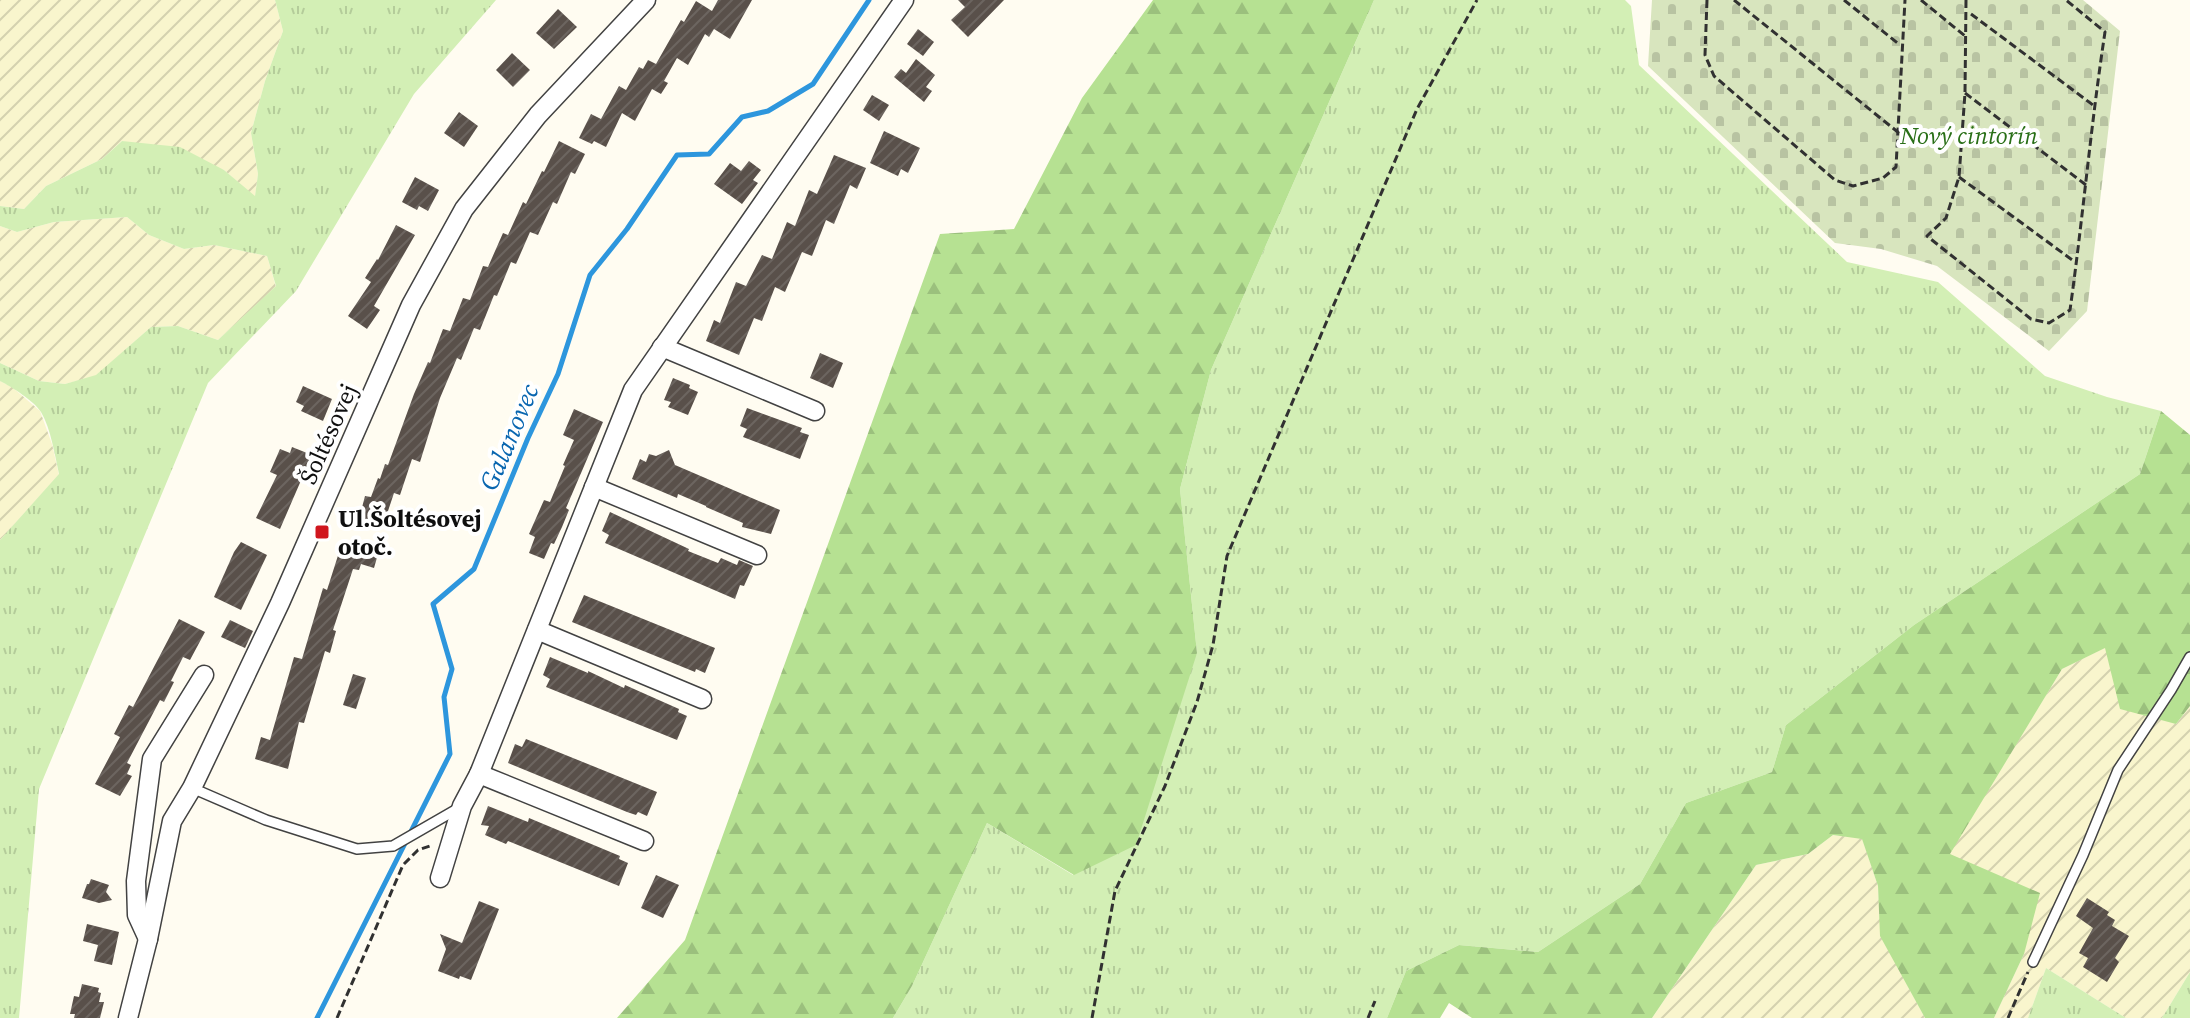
<svg xmlns="http://www.w3.org/2000/svg" width="2190" height="1018" font-family="'Source Serif 4',serif">
  <style>
    .farmland { fill: url(#farmland-furrows) }
    .grass { fill: url(#grass-tufts) }
    .forest { fill: url(#forest-firs) }
    .cemetery { fill: url(#cemetery-stones) }
    .lines { fill: none; stroke-linecap: round; stroke-linejoin: round }
    .stream { stroke: #2d96dd; stroke-width: 5 }
    .building { fill: url(#building-hatch) }
    .service-casing { stroke: #424242; stroke-width: 12 }
    .minor-casing { stroke: #424242; stroke-width: 21 }
    .path { stroke: #313131; stroke-width: 3; stroke-dasharray: 8 4; stroke-linecap: butt }
    .service { stroke: #fff; stroke-width: 9 }
    .minor { stroke: #fff; stroke-width: 18 }
    .poi-dot { fill: #d0161e; stroke: #fff; stroke-width: 3 }
    .labels { text-anchor: middle; dominant-baseline: central; stroke-width: 8; stroke-linejoin: round; paint-order: stroke }
    .park-label { font-size: 24px; font-style: italic; fill: #296f17; stroke: #fff }
    .street-label { font-size: 24px; fill: #0f0f0f; stroke: #fff }
    .poi-label { font-size: 24px; font-weight: bold; fill: #0f0f0f; stroke: #fff; text-anchor: start }
    .water-label { font-size: 26px; font-style: italic; fill: #0966b0; stroke: #fff }
  </style>
  <defs>
    <pattern id="farmland-furrows" width="10" height="10" patternUnits="userSpaceOnUse" patternTransform="scale(2)"><rect width="10" height="10" fill="#f9f5cd"/><path d="M-1 1l2-2M0 10L10 0M9 11l2-2" fill="none" stroke="#d4d1af"/></pattern>
    <pattern id="grass-tufts" width="24" height="20" patternUnits="userSpaceOnUse" patternTransform="scale(2)"><rect width="24" height="20" fill="#d3efb5"/><path d="M3 7l-1-3M5 7V3M7 7l1-3M15 17l-1-3M17 17v-4M19 17l1-3" fill="none" stroke="#b4cc9a"/></pattern>
    <pattern id="forest-firs" width="22" height="20" patternUnits="userSpaceOnUse" patternTransform="scale(2)"><rect width="22" height="20" fill="#b6e192"/><path d="M5 1l3.5 6h-7zM16 11l3.5 6h-7z" fill="#9bc07d"/></pattern>
    <pattern id="cemetery-stones" width="16" height="16" patternUnits="userSpaceOnUse" patternTransform="scale(2)"><rect width="16" height="16" fill="#d8e5be"/><path d="M2 7V4a2 2 0 0 1 4 0v3zM10 15v-3a2 2 0 0 1 4 0v3z" fill="#b8c3a2"/></pattern>
    <pattern id="building-hatch" width="6" height="6" patternUnits="userSpaceOnUse" patternTransform="scale(2)"><rect width="6" height="6" fill="#59504a"/><path d="M-1 1l2-2M0 6l6-6M5 7l2-2" fill="none" stroke="#6c6560"/></pattern>
  </defs>
  <rect width="100%" height="100%" fill="#fffcf1"/>
  <!-- farmland -->
  <g class="farmland">
    <path d="M0 0H275L283 31 265 81 251 133 258 174 255 197 224 170 122 141 102 159 46 186 24 209 0 206Z"/>
    <path d="M127 217 149 235 184 249 214 245 267 256 276 287 218 340 178 326 151 327 96 376 65 384 39 381 0 363V226L17 232 54 222Z"/>
    <path d="M0 381 12 387 40 411 52 444 59 475 0 540Z"/>
    <path d="M2106 647 2176 724 2190 706V972L2162 1018H2126L2046 968 2028 1018H1994L2024 954 1949 854 2062 669Z"/>
    <path d="M1833 835 1862 838 1878 886 1881 936 1925 1018H1652L1756 865 1808 854Z"/>
  </g>
  <!-- grass -->
  <g class="grass">
    <path d="M275 0H496L414 94 296 291 208 383 39 789 19 1018H0V540L59 474C55 456 51 429 41 412 34 401 12 387 0 381V363L39 381 65 384 96 375 151 327 178 326 218 340 276 286 267 256 214 245 184 249 149 235 127 217 54 222 17 232 0 226V206L24 209 46 186 102 159 122 141 180 147 224 170 255 196 258 174 251 133 265 81 283 31Z"/>
    <path d="M1374 0H1625L1631 6 1639 65 1847 262 1938 282 2045 376 2107 397 2161 411 2140 474 1914 625 1786 725 1772 772 1686 803 1640 884 1538 952 1459 945 1406 971 1387 1018H893L912 986 987 823 1073 875 1197 653 1180 489 1211 370Z"/>
    <path d="M2046 968 2126 1018H2028Z"/>
    <path d="M2190 972V1018H2162Z"/>
  </g>
  <!-- forest -->
  <g class="forest">
    <path d="M1153 0H1374L1211 370 1180 489 1197 653 1136 845 1074 875 987 823 912 986 893 1018H617L685 940 940 234 1014 229 1082 98Z"/>
    <path d="M2161 411 2190 435V706L2176 724 2120 709 2105 648 2062 669 1950 854 2040 893 2024 954 1994 1018H1925L1880 936 1878 886 1862 839 1833 835 1808 854 1756 865 1652 1018H1472L1449 1003 1440 1018H1387L1406 971 1459 945 1538 952 1640 884 1686 803 1772 772 1786 725 1914 625 2140 474Z"/>
  </g>
  <!-- cemetery -->
  <path class="cemetery" d="M1652 0H2083L2120 31 2087 311 2049 351 1937 266 1881 249 1835 243 1648 66Z"/>
  <g class="lines">
    <!-- stream -->
    <path class="stream" d="M317 1018 450 754 444 697 452 669 433 604 474 569 528 438 558 374 590 275 627 229 677 155 709 154 742 117 768 111 813 84 869 0"/>
  </g>
  <!-- building -->
  <g class="building">
    <path d="M718 0H752L730 39 714 29 709 37 705 34 688 65 677 58 664 81 668 83 661 94 652 89 635 121 622 113 606 147 594 141 592 144 579 138 591 114 601 119 619 86 626 90 639 67 643 69 648 60 656 64 681 20 684 22 696 1 712 11Z"/>
    <path d="M958 0H1004L968 37 951 20 965 7Z"/>
    <path d="M558 9 577 27 554 49 536 33Z"/>
    <path d="M918 29 934 42 923 56 907 44Z"/>
    <path d="M512 53 530 70 513 87 496 70Z"/>
    <path d="M916 59 935 75 926 87 932 91 924 102 894 77 901 69 906 73Z"/>
    <path d="M872 95 889 105 879 121 863 110Z"/>
    <path d="M459 112 478 126 464 147 444 133Z"/>
    <path d="M884 131 920 148 908 173 901 169 898 176 870 163Z"/>
    <path d="M559 141 585 154 575 174 571 172 557 204 553 202 538 235 530 232 516 264 511 262 497 296 494 295 480 330 474 328 461 360 457 358 440 398 420 462 412 459 400 495 394 493 383 526 359 519 365 496 371 497 378 478 380 479 385 464 388 465 414 394 428 362 430 363 443 329 450 331 463 298 470 300 483 266 488 267 503 233 508 235 523 202 526 204 542 171 544 172Z"/>
    <path d="M834 155 866 168 857 189 850 185 834 224 826 220 812 256 802 252 785 292 775 287 762 321 754 318 739 355 706 341 714 320 720 323 736 282 746 286 762 255 772 259 787 222 795 226 809 190 817 194Z"/>
    <path d="M749 161 761 170 753 180 758 183 742 204 714 184 730 163 741 171Z"/>
    <path d="M415 177 439 190 428 211 419 206 417 210 402 202Z"/>
    <path d="M396 225 415 235 374 306 380 310 367 329 348 316 371 282 365 278 377 259 378 260Z"/>
    <path d="M820 353 843 363 833 388 810 378Z"/>
    <path d="M673 378 690 385 689 388 698 392 688 415 668 407 671 402 664 400Z"/>
    <path d="M303 386 332 399 323 421 301 411 304 406 296 402Z"/>
    <path d="M747 408 802 428 800 432 809 435 800 459 743 437 747 429 740 426Z"/>
    <path d="M574 409 603 422 566 508 569 510 562 527 554 544 551 543 544 559 529 553 535 537 529 534 544 500 550 502 565 466 563 465 574 440 563 435Z"/>
    <path d="M322 437 336 444 330 456 316 450Z"/>
    <path d="M292 447 312 455 280 529 256 518 277 475 270 472 280 449 290 453Z"/>
    <path d="M669 450 675 465 780 510 771 534 742 527 743 523 706 507V506L678 494 677 498 632 479 640 459 646 462 649 454 656 456Z"/>
    <path d="M610 512 689 549 688 551 718 563 721 558 737 565 739 560 753 566 744 586 740 585 735 599 605 543 609 535 602 531Z"/>
    <path d="M241 542 267 555 241 610 214 597 234 552Z"/>
    <path d="M342 543 378 554 374 568 361 564 359 570 353 569 333 630 336 631 330 653 325 651 304 723 299 722 288 769 255 759 261 737 270 740 294 657 302 659 323 588 327 590Z"/>
    <path d="M584 595 715 648 705 673 696 669 695 672 572 622Z"/>
    <path d="M179 619 205 632 190 660 183 657 171 681 174 682 164 702 160 700 127 763 131 765 127 774 132 776 120 796 95 784 120 737 114 734 129 705 133 707Z"/>
    <path d="M230 620 253 631 245 648 221 637Z"/>
    <path d="M550 657 588 673V671L624 688 625 685 679 709 678 712 687 716 677 740 546 687 550 679 543 675Z"/>
    <path d="M353 674 366 678 356 709 343 705Z"/>
    <path d="M526 739 657 792 647 816 638 812 636 815 627 812 508 763 515 744 522 747Z"/>
    <path d="M488 806 528 822 529 818 620 856 619 859 628 863 619 886 508 841 506 844 485 835 489 826 481 825Z"/>
    <path d="M656 875 679 885 663 918 641 908Z"/>
    <path d="M91 879 109 885 106 892 112 900 99 903 82 898 87 884H89Z"/>
    <path d="M2087 898 2109 912 2107 915 2115 920 2112 926 2129 936 2115 958 2119 962 2107 982 2083 967 2088 958 2079 953 2093 928 2076 916Z"/>
    <path d="M479 901 499 909 471 980 460 976 459 979 438 971 446 949 440 934 462 943Z"/>
    <path d="M87 924 119 932 112 965 94 961 98 945 83 941Z"/>
    <path d="M82 984 99 988 98 992 101 993 99 1002H104L100 1018H74L75 1014H70L74 996 79 997Z"/>
  </g>
  <g class="lines">
    <defs>
      <g id="service">
        <path d="M192 788 266 820 357 849 393 846 459 808"/>
        <path d="M2033 962 2083 855 2118 770 2171 690 2190 657"/>
      </g>
      <g id="minor">
        <path d="M662 347 815 411"/>
        <path d="M594 487 757 555"/>
        <path d="M537 630 702 699"/>
        <path d="M479 774 644 841"/>
        <path d="M440 878 462 806 479 774 633 390 904 0"/>
        <path d="M148 939 137 915 136 881 152 759 204 675"/>
        <path d="M128 1018 148 939 172 821 192 788 280 603 411 305 464 209 538 115 646 0"/>
      </g>
    </defs>
    <!-- service casing -->
    <use href="#service" class="service-casing"/>
    <!-- minor casing -->
    <use href="#minor" class="minor-casing"/>
    <!-- path -->
    <g class="path">
      <path d="M1707 0 1705 55 1714 76 1835 180 1853 186 1883 178 1896 167 1905 0"/>
      <path d="M1734 0 1899 133"/>
      <path d="M1844 0 1900 45"/>
      <path d="M1921 0 1965 36"/>
      <path d="M1966 0 1965 93 1959 177 1946 218 1927 236 2031 319 2049 323 2070 310C2083 217 2091 124 2105 32L2066 0"/>
      <path d="M1971 14 2093 105"/>
      <path d="M1965 93 2086 185"/>
      <path d="M1959 177 2075 262"/>
      <path d="M337 1018 403 865 418 850 433 845"/>
      <path d="M1092 1018 1115 891 1165 786 1197 702 1213 645 1227 556 1417 109 1477 0"/>
      <path d="M1368 1018 1375 1001"/>
      <path d="M2008 1018 2028 972"/>
    </g>
    <!-- service -->
    <use href="#service" class="service"/>
    <!-- minor -->
    <use href="#minor" class="minor"/>
  </g>
  <!-- markers -->
  <rect class="poi-dot" x="314" y="524" width="16" height="16" rx="4"/>
  <g class="labels">
    <!-- park labels -->
    <g class="park-label">
      <text x="1969" y="135">Nový cintorín</text>
    </g>
    <!-- street labels -->
    <g class="street-label">
      <text transform="translate(328 434) rotate(-66)">Šoltésovej</text>
    </g>
    <!-- poi labels -->
    <g class="poi-label">
      <text x="338" y="518">Ul.Šoltésovej<tspan x="338" dy="28">otoč.</tspan></text>
    </g>
    <!-- water labels -->
    <g class="water-label">
      <text transform="translate(509 437) rotate(-67)">Galanovec</text>
    </g>
  </g>
</svg>
